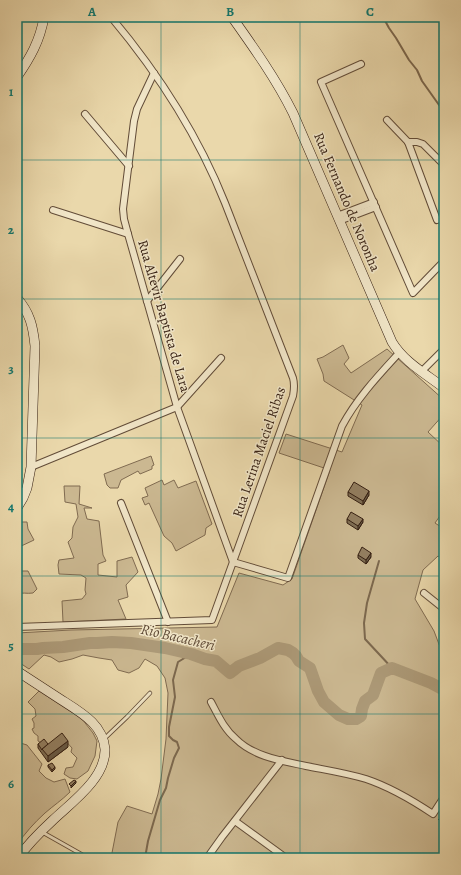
<svg xmlns="http://www.w3.org/2000/svg" width="461" height="875" font-family="Alegreya,serif">
  <style>
    .green { fill: #cbb891; stroke: #806b51 }
    .lines { fill: none; stroke-linecap: round; stroke-linejoin: round }
    .stream { stroke: #7c684e; stroke-width: 2 }
    .river { stroke: #ac9977; stroke-width: 12 }
    .lane-casing { stroke: #624c38; stroke-width: 4.5 }
    .street-casing { stroke: #624c38; stroke-width: 8 }
    .secondary-casing { stroke: #341e11; stroke-width: 10 }
    .path { stroke: #341e11; stroke-width: 1; stroke-dasharray: 3 2; stroke-linecap: butt }
    .lane { stroke: #f1e6c8; stroke-width: 3 }
    .street { stroke: #f1e6c8; stroke-width: 6 }
    .secondary { stroke: #f1e6c8; stroke-width: 9 }
    .wall { fill: #7e6d53; stroke: #341e11 }
    .shaded-wall { fill: #675944; stroke: #341e11 }
    .building { fill: #937f61; stroke: #341e11 }
    .grid { fill: none; stroke: #0f766e; stroke-width: 1; stroke-opacity: 0.55 }
    .labels { text-anchor: middle; dominant-baseline: central; stroke-width: 3; stroke-linejoin: round; paint-order: stroke }
    .street-label { font-size: 14px; fill: #341e11; stroke: #f1e6c8 }
    .water-label { font-size: 15px; font-style: italic; fill: #5e4935; stroke: #f1e6c8 }
    .neatline { fill: none; stroke: #0f766e; stroke-width: 1.5 }
    .grid-label { font-size: 13px; text-anchor: middle; font-weight: bold; fill: #0f766e }
  </style>
  <rect width="100%" height="100%" fill="#ead8ab"/>
  <filter id="stains"><feTurbulence type="fractalNoise" baseFrequency=".005" numOctaves="4"/><feColorMatrix values="0 0 0 0 .2 0 0 0 0 .09 0 0 0 0 .02 0 0 0 .5 -.17"/></filter>
  <radialGradient id="worn" r=".72"><stop offset=".6" stop-color="#630" stop-opacity="0"/><stop offset="1" stop-color="#630" stop-opacity=".3"/></radialGradient>
  <!-- green -->
  <g class="green">
    <path d="M343 345 349 358 344 364 351 373 387 349 444 400V414L428 432 444 447V510L435 523 444 529V559L438 556 423 570 415 599 434 631 440 647 444 652V858H271L267 855 250 858H201L198 857 197 858H111L118 822 127 806 152 814 158 794 161 779 166 739 168 693 165 678 157 666 145 659 139 668 129 673 118 670 112 660 99 658 83 655 72 659 59 662 51 657 44 655 29 669 17 661V633L71 630 217 627 239 573 283 585 292 579 330 470 279 453 286 434 342 452 362 405 324 381 323 374 317 359 323 357Z"/>
    <path d="M151 456 154 465 152 466V469L140 474 138 471 121 480 118 488H110L107 485 104 474Z"/>
    <path d="M162 480 164 485 174 480 178 488 196 481 212 524 206 528 205 535 176 551 172 543 164 536 149 503 145 505 142 498 148 496 145 488Z"/>
    <path d="M64 486H80L79 504 92 508H84L87 519 99 521 103 555 106 561 98 564V575L117 577V561L132 557 138 572 126 585 128 597 118 600 126 619 63 622 62 601 82 599 86 594 85 590 86 578 81 575 59 574 58 565 59 560 74 558 68 542 72 538 73 527 78 517 76 504 65 502Z"/>
    <path d="M17 522H27L28 529 34 540 17 548Z"/>
    <path d="M17 571H28L37 589 33 593C27 594 22 592 17 594Z"/>
    <path d="M39 691 82 719 93 733 97 741 95 756 88 771 77 779 70 778 64 774 66 768 73 767 77 758 71 752 72 748 61 736 49 747 38 741V736L34 733 32 729 34 728V723L32 719 36 716 35 709 28 702Z"/>
    <path d="M17 742 27 745 42 764 39 771 46 778 54 782 65 779 70 792C62 800 53 806 45 813 34 823 25 833 17 845Z"/>
  </g>
  <g class="lines">
    <!-- stream -->
    <g class="stream">
      <path d="M383 17 389 28 396 38 409 60 417 70 422 81 444 112"/>
      <path d="M379 561 367 603 364 623 365 639 392 668"/>
      <path d="M145 858 148 841 160 800 166 788 168 778 174 758 179 748 177 742 173 740 169 736V727L175 697 173 680 178 662 191 654"/>
    </g>
    <!-- river -->
    <path class="river" d="M17 649H37L43 648 63 647 90 643H97L112 642 131 643 165 648 191 654 205 659 216 661 230 673 239 666 260 658 278 648 288 650 293 653 296 656 299 661 310 668 318 691 324 702 339 715 348 719H356L361 716 362 709 365 701 373 695 381 673 392 668 431 683 444 690"/>
    <defs>
      <g id="lane">
        <path d="M105 738 127 717 150 693"/>
        <path d="M42 832 88 858"/>
      </g>
      <g id="street">
        <path d="M361 64 321 82 413 293 444 261"/>
        <path d="M154 73 137 109 134 121 123 209 124 219 128 234 177 407 233 562 288 578 342 426C357 398 378 376 399 353"/>
        <path d="M85 114 129 166"/>
        <path d="M387 120 408 142 437 220"/>
        <path d="M408 142H417L423 144 444 165"/>
        <path d="M53 210 128 234"/>
        <path d="M337 216 374 202"/>
        <path d="M339 221 376 207"/>
        <path d="M147 301 180 259"/>
        <path d="M422 371 444 349"/>
        <path d="M31 467 177 407 221 358"/>
        <path d="M121 503 168 622"/>
        <path d="M424 593 444 609"/>
        <path d="M17 627 212 620 293 396C294 390 295 385 293 378L225 203C198 135 158 73 111 17"/>
        <path d="M211 702C218 715 224 729 236 739 254 757 283 761 306 766 326 770 346 773 366 779 390 787 412 800 433 814L444 797"/>
        <path d="M235 821 286 858"/>
        <path d="M207 858 222 837 282 760"/>
      </g>
      <g id="secondary">
        <path d="M232 17C254 48 276 79 293 113L392 342C404 362 426 374 444 388"/>
        <path d="M17 77C30 58 40 41 44 17"/>
        <path d="M17 298C30 313 33 326 35 346L31 467 27 488 23 498 17 508"/>
        <path d="M17 671C31 680 46 690 60 699 71 706 83 713 92 722 100 730 104 738 105 749 106 778 72 802 53 820 40 832 28 844 18 858"/>
      </g>
    </defs>
    <!-- lane casing -->
    <use href="#lane" class="lane-casing"/>
    <!-- street casing -->
    <use href="#street" class="street-casing"/>
    <!-- secondary casing -->
    <use href="#secondary" class="secondary-casing"/>
    <!-- path -->
    <path class="path" d="M438 819 444 824"/>
    <!-- lane -->
    <use href="#lane" class="lane"/>
    <!-- street -->
    <use href="#street" class="street"/>
    <!-- secondary -->
    <use href="#secondary" class="secondary"/>
  </g>
  <!-- wall -->
  <g class="wall">
    <path d="M348 492 369 495 363 505 348 496Z"/>
    <path d="M347 519 363 522 358 530 347 523Z"/>
    <path d="M358 555 371 557 366 564 358 558Z"/>
    <path d="M38 744 68 747 48 762 38 748Z"/>
    <path d="M48 765 55 769 52 772 48 767Z"/>
  </g>
  <!-- shaded-wall -->
  <g class="shaded-wall">
    <path d="M369 491V495L363 505V501Z"/>
    <path d="M363 519V522L358 530V526Z"/>
    <path d="M371 553V557L366 564V560Z"/>
    <path d="M68 741V747L48 762V756Z"/>
    <path d="M55 767V769L52 772V770Z"/>
    <path d="M76 781V783L71 788V786Z"/>
  </g>
  <!-- building -->
  <g class="building">
    <path d="M354 482 369 491 363 501 348 492Z"/>
    <path d="M351 512 363 519 358 526 347 519Z"/>
    <path d="M362 547 371 553 366 560 358 555Z"/>
    <path d="M62 733 68 741 48 756 42 749Z"/>
    <path d="M44 739 48 744 42 749V750L38 744Z"/>
    <path d="M52 763 55 767 52 770 48 765Z"/>
    <path d="M74 780 76 781 71 786 69 784Z"/>
  </g>
  <!-- grid -->
  <path class="grid" d="M161 17V858M300 17V858M17 160H444M17 299H444M17 438H444M17 576H444M17 714H444"/>
  <g class="labels">
    <!-- street labels -->
    <g class="street-label">
      <text transform="translate(347 202) rotate(67)">Rua Fernando de Noronha</text>
      <text transform="translate(164 316) rotate(74)">Rua Altevir Baptista de Lara</text>
      <text transform="translate(259 452) rotate(-71)">Rua Lerina Maciel Ribas</text>
    </g>
    <!-- water labels -->
    <g class="water-label">
      <text transform="translate(178 637) rotate(13)">Rio Bacacheri</text>
    </g>
  </g>
  <!-- margin -->
  <rect width="461" height="875" fill="none" stroke="#ead8ab" stroke-width="44"/>
  <rect x="22" y="22" width="417" height="831" class="neatline"/>
  <g class="grid-label">
    <text x="92" y="16">A</text>
    <text x="230" y="16">B</text>
    <text x="370" y="16">C</text>
    <text x="11" y="96">1</text>
    <text x="11" y="234">2</text>
    <text x="11" y="373">3</text>
    <text x="11" y="511">4</text>
    <text x="11" y="650">5</text>
    <text x="11" y="788">6</text>
  </g>
  <rect width="100%" height="100%" filter="url(#stains)"/>
  <rect width="100%" height="100%" fill="url(#worn)"/>
</svg>
